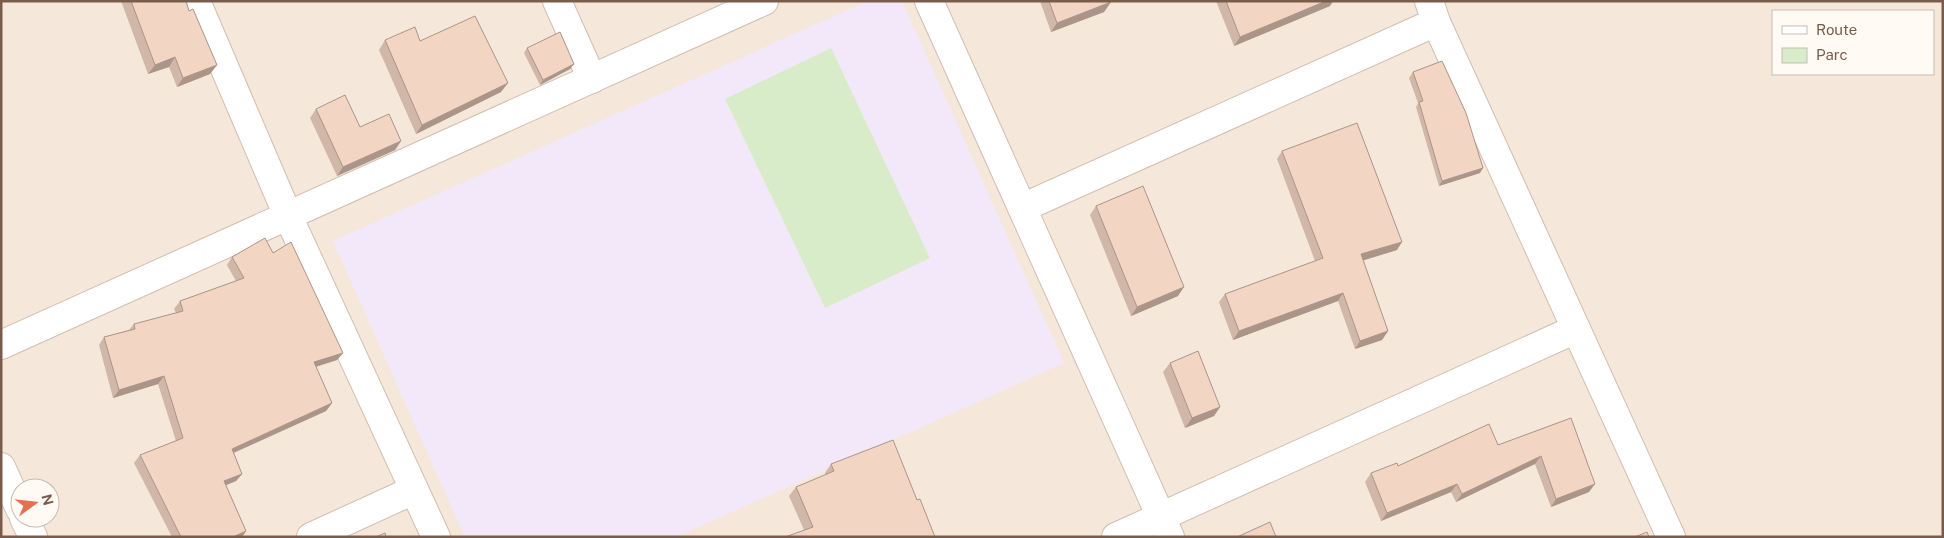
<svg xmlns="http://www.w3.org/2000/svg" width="1944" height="538" font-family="'Public Sans',sans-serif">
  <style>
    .residential { fill: #f5e8da; fill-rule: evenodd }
    .education { fill: #f3e8fa }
    .green { fill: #d8ecc9 }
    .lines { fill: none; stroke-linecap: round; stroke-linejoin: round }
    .street-casing { stroke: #d1beb0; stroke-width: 30 }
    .secondary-casing { stroke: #d6c0b0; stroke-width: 30 }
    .street { stroke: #fff; stroke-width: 28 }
    .secondary { stroke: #fff; stroke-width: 28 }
    .wall { fill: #d1b7a8 }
    .shaded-wall { fill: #aa9588 }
    .building { fill: #f3d5c3; stroke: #aa9588 }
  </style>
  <rect width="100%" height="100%" fill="#fdf6ec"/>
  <!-- residential -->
  <path class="residential" d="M1 1H1943V537H1ZM1773 11H1933V74H1773ZM20 488H50V518H20Z"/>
  <!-- education -->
  <path class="education" d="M868 1H902L1064 363 676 537H465L333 241Z"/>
  <!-- green -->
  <path class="green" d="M831 48 930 258 825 308 725 99Z"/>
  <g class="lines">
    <defs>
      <g id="street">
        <path d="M196 1 288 216 436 537"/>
        <path d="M557 1 592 79"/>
        <path d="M929 1 1170 537"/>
        <path d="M1429 1 1436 22 1671 537"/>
        <path d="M1022 208 1436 22"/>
        <path d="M1 345 764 1"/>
        <path d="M311 537 414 490"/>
        <path d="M1116 537 1576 329"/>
      </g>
      <g id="secondary">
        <path d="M1 467 20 509"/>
        <path d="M24 518 33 537"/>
      </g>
    </defs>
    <!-- street casing -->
    <use href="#street" class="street-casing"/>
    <!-- secondary casing -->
    <use href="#secondary" class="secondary-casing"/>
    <!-- street -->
    <use href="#street" class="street"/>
    <!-- secondary -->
    <use href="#secondary" class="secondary"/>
  </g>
  <!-- wall -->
  <g class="wall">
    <path d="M121 1H186L189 11 217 65 210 74 177 87 169 67 148 74Z"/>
    <path d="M1040 1H1110L1111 2 1104 12 1051 32Z"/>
    <path d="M1216 1H1333L1330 6 1234 46Z"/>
    <path d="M385 40 420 41 501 92 416 134 379 50Z"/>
    <path d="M527 48 574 64 570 69 540 85 524 53Z"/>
    <path d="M1413 72 1480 173 1439 186 1416 107 1418 103 1409 78Z"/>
    <path d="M316 109 360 127 401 141 395 150 337 176 310 118Z"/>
    <path d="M1282 151 1397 250 1363 260 1388 331 1382 340 1355 349 1338 301 1233 340 1219 302 1225 294 1315 261 1277 159Z"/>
    <path d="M1096 206 1178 296 1131 316 1090 215Z"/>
    <path d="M273 253 343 353 337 360 316 367 332 403 326 411 234 453 242 474 236 481 226 485 246 531 242 537H172L134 463 140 455 176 441 158 384 113 398 99 345 104 337 129 330 134 324 176 313 174 309 180 301 236 281 227 265 232 257Z"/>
    <path d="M1170 363 1220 407 1214 416 1185 428 1163 372Z"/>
    <path d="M1571 418 1589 492 1551 507 1535 464 1456 502 1451 492 1381 521 1365 482 1371 473 1398 466 1498 445Z"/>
    <path d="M831 464 917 500 935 537 804 530 789 496 796 487 825 475V473Z"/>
  </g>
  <!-- shaded-wall -->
  <g class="shaded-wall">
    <path d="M1326 1H1333L1330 6 1234 46 1240 37Z"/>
    <path d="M1111 2 1104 12 1051 32 1057 23Z"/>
    <path d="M175 57 169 67 148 74 155 65Z"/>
    <path d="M574 64 570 69 540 85 543 80Z"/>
    <path d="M217 65 210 74 177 87 183 78Z"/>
    <path d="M508 83 501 92 416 134 422 125Z"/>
    <path d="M401 141 395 150 337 176 343 167Z"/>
    <path d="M1483 168 1480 173 1439 186 1442 181Z"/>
    <path d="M1402 242 1397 250 1355 263 1361 254Z"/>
    <path d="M1184 287 1178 296 1131 316 1137 307Z"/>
    <path d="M1343 293 1338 301 1233 340 1239 331Z"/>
    <path d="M1388 331 1382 340 1355 349 1360 341Z"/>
    <path d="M343 353 337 360 308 369 314 362Z"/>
    <path d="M164 376 158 384 113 398 119 390Z"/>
    <path d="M332 403 326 411 226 456 232 449Z"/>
    <path d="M1220 407 1214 416 1185 428 1192 418Z"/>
    <path d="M1541 456 1535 464 1456 502 1462 494Z"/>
    <path d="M242 474 236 481 219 488 224 481Z"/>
    <path d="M1457 484 1451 492 1381 521 1387 513Z"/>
    <path d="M1595 484 1589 492 1551 507 1556 499Z"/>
    <path d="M246 531 242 537H233Z"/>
  </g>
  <!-- building -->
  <g class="building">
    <path d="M131 1H186L189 11 193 9 217 65 183 78 175 57 155 65Z"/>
    <path d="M1049 1H1110L1111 2 1057 23Z"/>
    <path d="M1226 1H1326L1240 37Z"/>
    <path d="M475 16 508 83 422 125 385 40 415 27 420 41Z"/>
    <path d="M560 32 574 64 543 80 527 48Z"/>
    <path d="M1442 61 1466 113 1483 168 1442 181 1419 102 1423 101 1413 72Z"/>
    <path d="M345 95 360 127 389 114 401 141 343 167 316 109Z"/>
    <path d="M1357 123 1402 242 1361 254 1388 331 1360 341 1343 293 1239 331 1225 294 1323 258 1282 151Z"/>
    <path d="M1143 186 1184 287 1137 307 1096 206Z"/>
    <path d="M265 238 273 253 291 242 343 353 314 362 332 403 232 449 242 474 224 481 246 531 233 537H181L140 455 183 438 164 376 119 390 104 337 135 329 134 324 183 311 180 301 244 278 232 257Z"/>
    <path d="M1198 351 1220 407 1192 418 1170 363Z"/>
    <path d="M1571 418 1595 484 1556 499 1541 456 1462 494 1457 484 1387 513 1371 473 1397 463 1398 466 1489 424 1498 445Z"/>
    <path d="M893 440 917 500 920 499 935 537H785L813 527 796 487 834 471 831 464Z"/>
    <path d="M1270 522 1276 537H1237Z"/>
    <path d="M1647 532 1649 537H1635Z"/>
    <path d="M385 533 386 537H376Z"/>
  </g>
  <!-- border -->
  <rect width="1944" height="538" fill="none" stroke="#7a5c4d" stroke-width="5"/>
  <!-- legend -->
  <rect x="1772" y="10" width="162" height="65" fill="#fffaf3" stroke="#cabbb1"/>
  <rect x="1782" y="26" width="25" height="8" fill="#ffffff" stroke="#cabbb1"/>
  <text x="1816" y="35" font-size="15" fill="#7a5c4d">Route</text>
  <rect x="1782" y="48" width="25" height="15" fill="#d8ecc9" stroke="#cabbb1"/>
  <text x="1816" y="60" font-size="15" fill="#7a5c4d">Parc</text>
  <!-- north arrow -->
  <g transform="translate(35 503) rotate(75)"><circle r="24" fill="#fffaf3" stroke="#cabbb1"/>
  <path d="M0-4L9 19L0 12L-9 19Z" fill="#e76f51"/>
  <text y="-8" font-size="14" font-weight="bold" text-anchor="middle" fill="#7a5c4d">N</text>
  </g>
</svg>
